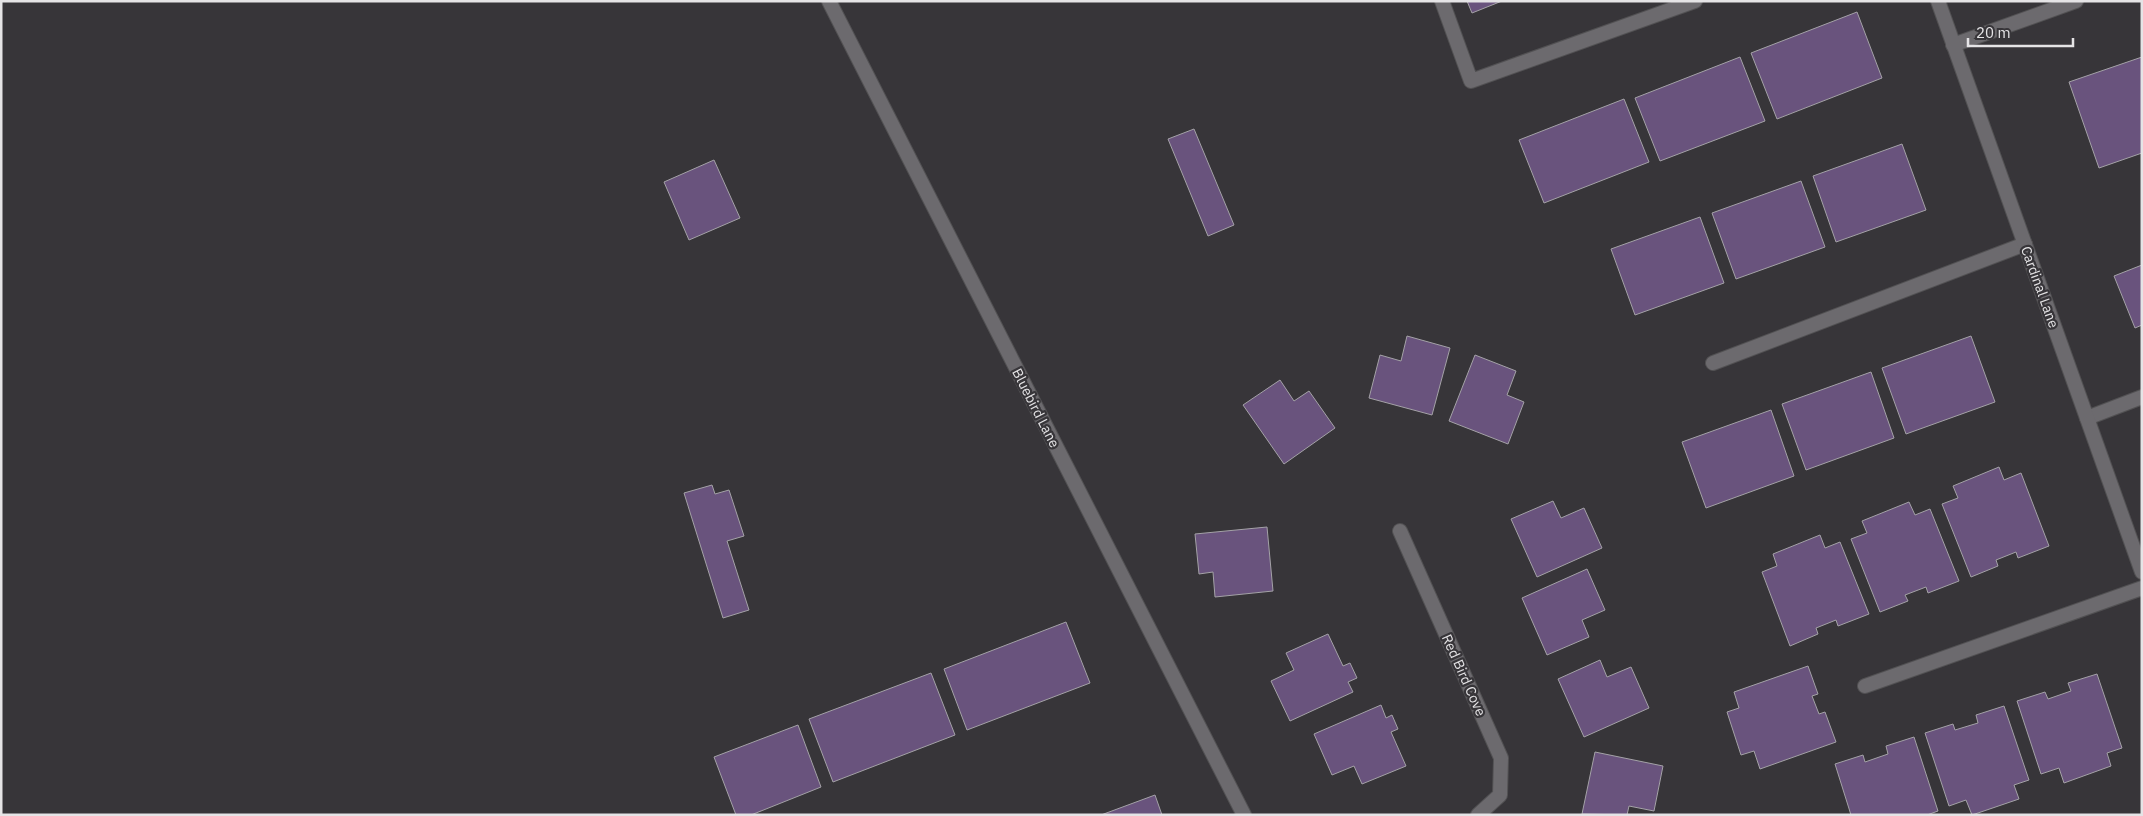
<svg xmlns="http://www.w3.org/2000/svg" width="2143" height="816" font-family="'IBM Plex Sans',sans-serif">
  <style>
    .building { fill: #69537d; stroke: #a4a2a7 }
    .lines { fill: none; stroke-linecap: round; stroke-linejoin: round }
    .service-casing { stroke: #525153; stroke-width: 16 }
    .minor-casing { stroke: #525153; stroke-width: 16 }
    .service { stroke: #6c6a6e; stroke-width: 14 }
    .minor { stroke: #6c6a6e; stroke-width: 14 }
    .labels { text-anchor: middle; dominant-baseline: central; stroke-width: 4.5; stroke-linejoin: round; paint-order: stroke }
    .street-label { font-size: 14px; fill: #e5e4e6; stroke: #373539 }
  </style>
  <rect width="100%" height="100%" fill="#373539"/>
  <!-- building -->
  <g class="building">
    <path d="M1467 1H1502L1472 13Z"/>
    <path d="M1857 12 1882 78 1777 119 1751 53Z"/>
    <path d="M1740 57 1765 121 1660 161 1635 98Z"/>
    <path d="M2142 57V153L2099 168 2069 82Z"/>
    <path d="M1624 99 1649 162 1544 203 1519 140Z"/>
    <path d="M1194 129 1234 225 1208 236 1168 139Z"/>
    <path d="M1902 144 1926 210 1836 242 1813 176Z"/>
    <path d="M714 160 740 218 689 240 664 182Z"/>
    <path d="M1801 181 1825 247 1736 279 1712 213Z"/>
    <path d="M1700 217 1724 283 1635 315 1611 249Z"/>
    <path d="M2142 265V325L2135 328 2114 276Z"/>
    <path d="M1407 336 1450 348 1432 415 1369 398 1380 355 1401 361Z"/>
    <path d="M1971 336 1995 402 1906 434 1882 368Z"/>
    <path d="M1475 355 1516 371 1507 395 1524 402 1508 444 1449 421Z"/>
    <path d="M1871 372 1894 438 1806 470 1782 404Z"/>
    <path d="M1280 380 1294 401 1309 391 1335 428 1284 464 1243 405Z"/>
    <path d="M1771 410 1794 476 1706 508 1682 442Z"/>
    <path d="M1999 467 2004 480 2021 473 2049 546 2018 558 2016 552 1996 560 1998 566 1971 577 1942 504 1958 498 1953 486Z"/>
    <path d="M712 485 715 494 729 490 744 536 727 541 749 610 723 618 684 493Z"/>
    <path d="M1553 501 1561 518 1584 508 1602 548 1537 577 1511 519Z"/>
    <path d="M1909 502 1915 515 1930 509 1959 581 1928 593 1926 587 1905 595 1908 601 1880 612 1851 539 1867 533 1862 521Z"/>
    <path d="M1267 527 1273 591 1215 597 1213 572 1199 574 1195 534Z"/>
    <path d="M1820 535 1825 548 1840 542 1869 614 1838 626 1836 620 1816 628 1818 634 1790 646 1762 572 1777 566 1773 554Z"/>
    <path d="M1587 569 1605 610 1582 620 1589 637 1547 655 1522 598Z"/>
    <path d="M1066 622 1090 683 967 730 944 669Z"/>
    <path d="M1328 634 1343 666 1350 663 1357 678 1348 682 1353 692 1290 721 1271 681 1294 670 1286 653Z"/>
    <path d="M1600 660 1607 677 1631 667 1649 708 1584 737 1558 679Z"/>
    <path d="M1808 666 1818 694 1812 696 1819 714 1825 712 1836 742 1760 769 1754 751 1741 755 1727 712 1739 708 1734 692Z"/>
    <path d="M931 673 955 735 833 782 809 719Z"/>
    <path d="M2097 674 2122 748 2107 753 2111 766 2064 783 2059 768 2041 774 2017 701 2045 692 2048 699 2071 691 2068 683Z"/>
    <path d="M1381 705 1386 718 1392 715 1398 729 1391 732 1406 766 1362 784 1354 766 1332 775 1314 734Z"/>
    <path d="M2004 706 2029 780 2014 785 2019 799 1972 815 1966 800 1949 806 1925 733 1953 724 1955 730 1978 723 1976 715Z"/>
    <path d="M798 725 821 787 751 815H736L714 757Z"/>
    <path d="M1914 737 1938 811 1927 815H1851L1835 764 1863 755 1865 762 1888 754 1886 746Z"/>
    <path d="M1595 752 1663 766 1654 811 1629 806 1627 815 1582 814Z"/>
    <path d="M1155 795 1162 815H1101Z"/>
  </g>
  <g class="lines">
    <defs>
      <g id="service">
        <path d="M1442 1 1471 81 1695 1"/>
        <path d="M1953 45 2076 1"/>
        <path d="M1713 363 2025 244"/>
        <path d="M2087 418 2142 397"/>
        <path d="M1865 686 2142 588"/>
      </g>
      <g id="minor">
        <path d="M829 1 1244 815"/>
        <path d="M1938 1 2142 572"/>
        <path d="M1400 531 1501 758 1500 795 1478 815"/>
      </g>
    </defs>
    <!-- service casing -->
    <use href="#service" class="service-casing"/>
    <!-- minor casing -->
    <use href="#minor" class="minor-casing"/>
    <!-- service -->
    <use href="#service" class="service"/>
    <!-- minor -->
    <use href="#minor" class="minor"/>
  </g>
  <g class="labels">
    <!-- street labels -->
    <g class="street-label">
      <text transform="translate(2040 287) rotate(70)">Cardinal Lane</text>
      <text transform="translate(1036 408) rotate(63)">Bluebird Lane</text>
      <text transform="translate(1464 675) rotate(66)">Red Bird Cove</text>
    </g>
  </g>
  <!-- border -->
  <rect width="2143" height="816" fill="none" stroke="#e5e4e6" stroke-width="5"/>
  <!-- scale -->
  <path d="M1968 38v8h105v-8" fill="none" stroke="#e5e4e6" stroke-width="2.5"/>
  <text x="1976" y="38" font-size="15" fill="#e5e4e6" stroke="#373539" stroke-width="4" paint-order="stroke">20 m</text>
</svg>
